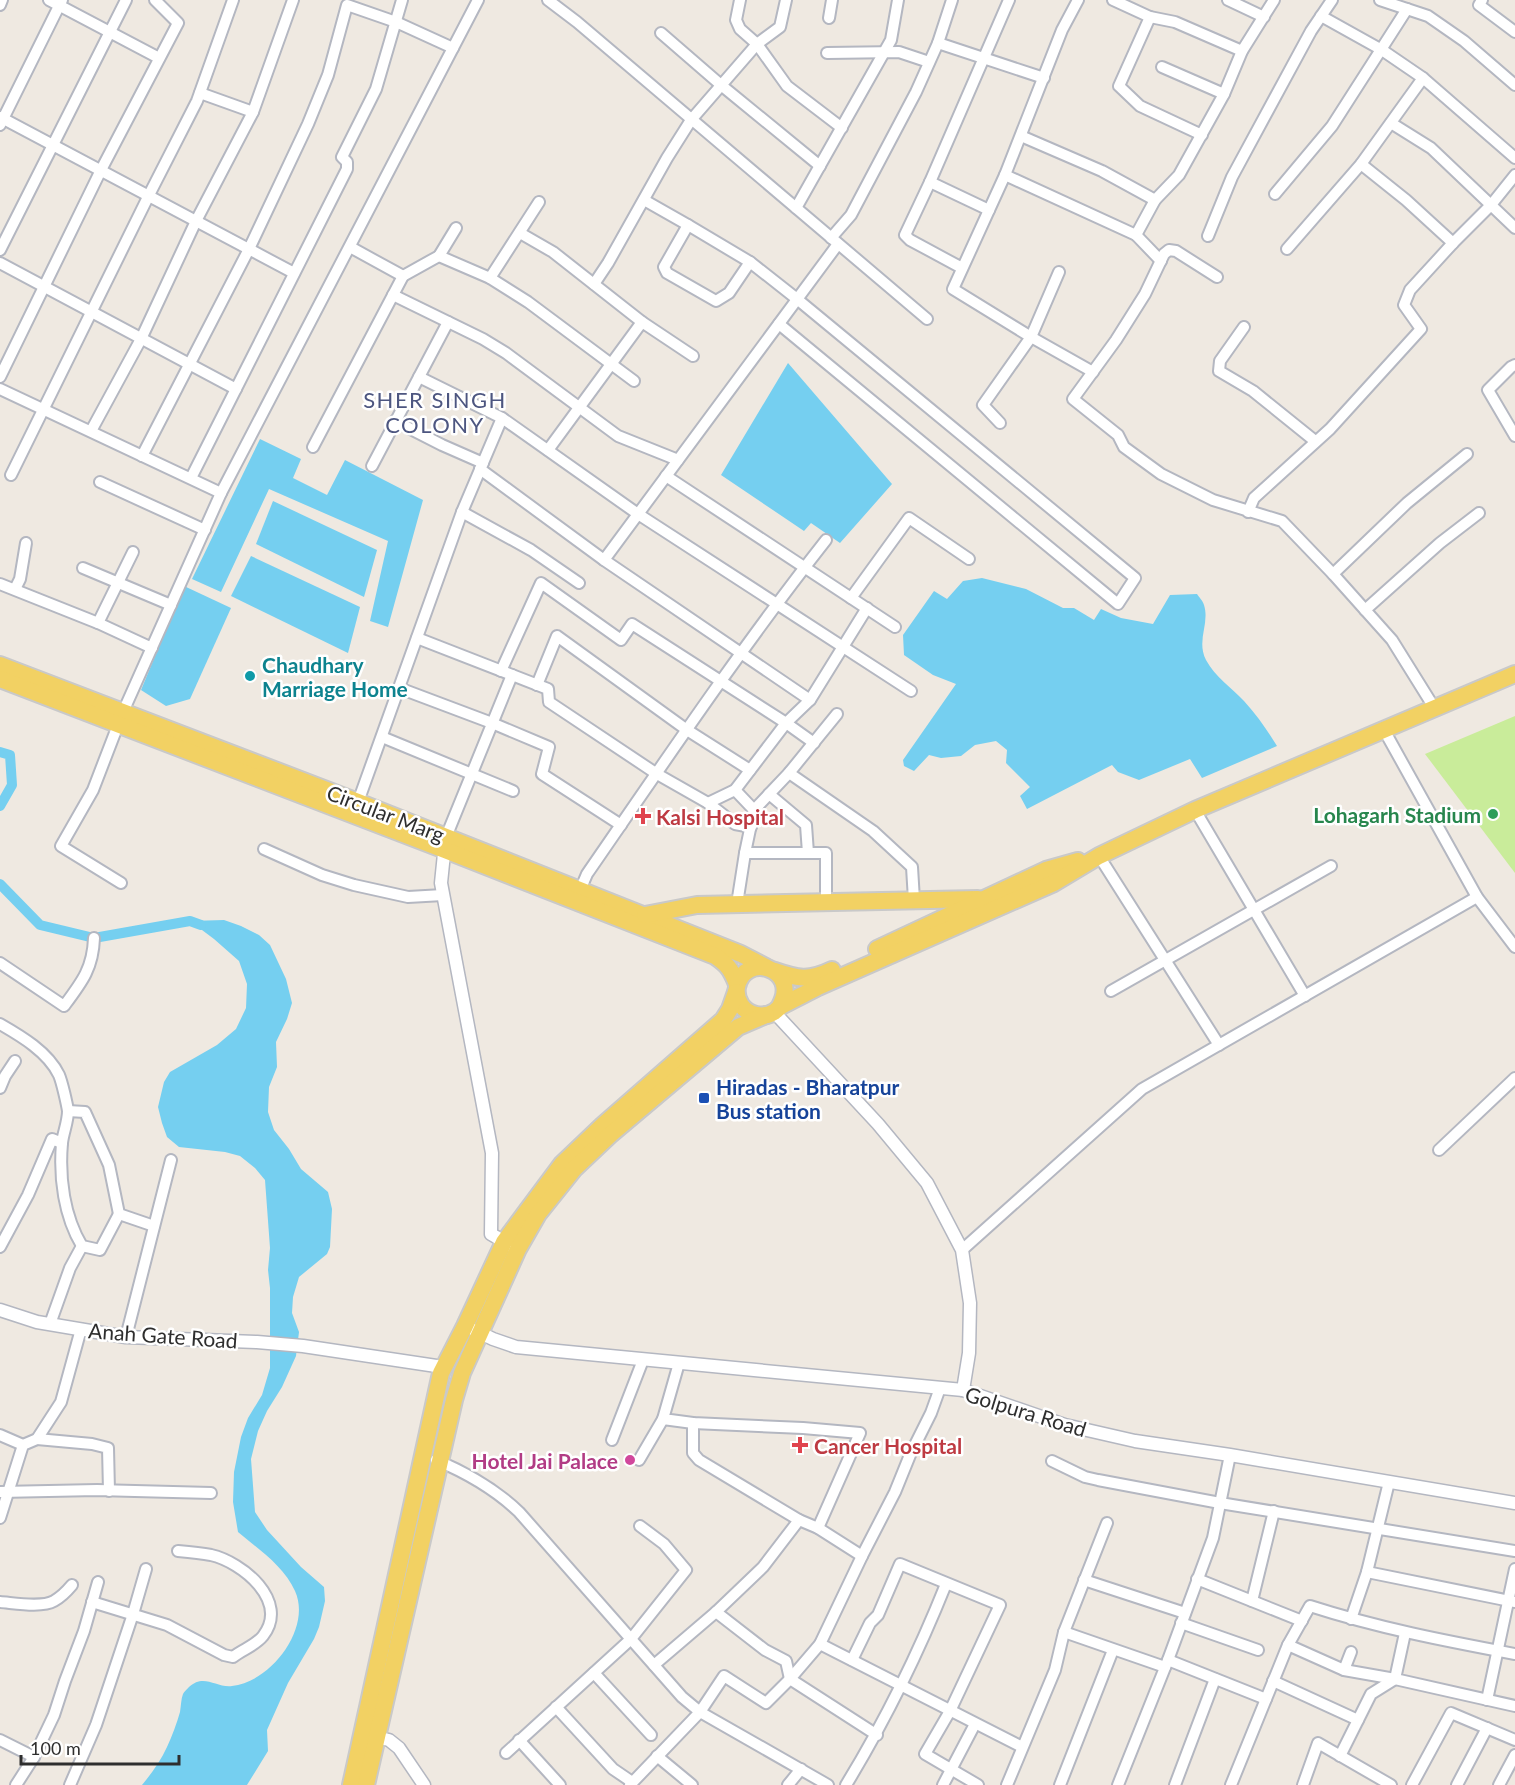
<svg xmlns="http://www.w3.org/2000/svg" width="1515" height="1785" font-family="Lato,sans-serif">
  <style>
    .pitch { fill: #c9ec9a }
    .water { fill: #75cff0 }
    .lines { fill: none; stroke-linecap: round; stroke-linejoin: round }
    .canal { stroke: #75cff0; stroke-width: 10 }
    .minor-casing { stroke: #b4b7c1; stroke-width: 14 }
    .tertiary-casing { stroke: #b4b7c1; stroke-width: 15 }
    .primary-casing { stroke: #c9c9c9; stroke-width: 20 }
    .minor { stroke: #fff; stroke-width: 10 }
    .tertiary { stroke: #fff; stroke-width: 12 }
    .primary { stroke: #f2d163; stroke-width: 16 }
    .culture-dot { fill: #0f9aa8; stroke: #fff; stroke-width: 2 }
    .leisure-dot { fill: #2e9e5b; stroke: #fff; stroke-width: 2 }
    .health-dot { fill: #e0444e; stroke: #fff; stroke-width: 2 }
    .transit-dot { fill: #1a4fb4; stroke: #fff; stroke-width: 2 }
    .hotel-dot { fill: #d1479c; stroke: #fff; stroke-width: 2 }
    .labels { text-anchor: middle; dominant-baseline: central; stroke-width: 5; stroke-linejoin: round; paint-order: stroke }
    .culture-label { font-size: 21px; font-weight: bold; fill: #0d838f; stroke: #fff; text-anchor: start }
    .street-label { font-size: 21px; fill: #2e2e2e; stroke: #fff }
    .leisure-label { font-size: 21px; font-weight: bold; fill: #27864d; stroke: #fff; text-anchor: end }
    .health-label { font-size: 21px; font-weight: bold; fill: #be3a42; stroke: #fff; text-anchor: start }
    .transit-label { font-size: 21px; font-weight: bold; fill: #164399; stroke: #fff; text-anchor: start }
    .hotel-label { font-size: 21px; font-weight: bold; fill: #b23c85; stroke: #fff; text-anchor: end }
    .neighbourhood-label { font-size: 22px; letter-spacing: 1.5px; fill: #4d5680; stroke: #fff }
  </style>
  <rect width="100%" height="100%" fill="#efe9e1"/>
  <!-- pitch -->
  <path class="pitch" d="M1515 716V873L1425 754Z"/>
  <!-- water -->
  <g class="water">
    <path d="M788 363 892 484 840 543 811 523 804 531 721 475Z"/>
    <path d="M260 439 301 459 293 478 327 495 345 460 423 500 388 627 370 621 388 541 269 489 221 592 192 579Z"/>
    <path d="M273 501 377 550 364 597 256 544Z"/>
    <path d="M251 556 360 607 348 653 231 596Z"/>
    <path d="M982 578 1026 589 1063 608H1074L1094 620 1101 609 1121 618 1153 624 1170 595 1197 594C1199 597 1203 601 1204 605 1210 624 1196 640 1206 660 1215 677 1232 688 1244 701 1257 715 1267 730 1277 746L1202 778 1190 759 1139 780 1118 772 1112 765 1027 809 1020 796 1030 787 1006 763 1007 750 996 741 975 745 961 756 941 758 929 755 914 771 904 766 903 760 956 684 933 675 904 655 903 635 934 591 947 599 963 581Z"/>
    <path d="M184 586 231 608 190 699 166 706 141 690Z"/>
    <path d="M224 920 241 926 259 935 270 945 286 979 292 1003 287 1019 276 1042 277 1067 269 1087 268 1112 274 1130 289 1149 301 1169 328 1192 332 1209 330 1247 327 1254 299 1277 293 1297 292 1313 299 1332 296 1356 282 1387 267 1411 258 1431 251 1459 255 1512 267 1530 301 1567 324 1587 325 1601 319 1627 314 1639 288 1683 267 1730 268 1751 247 1785H142C152 1773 161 1760 167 1747 172 1736 177 1723 180 1712 181 1706 181 1699 183 1694 184 1692 187 1689 189 1687 204 1673 216 1688 232 1686 271 1682 312 1628 295 1591 284 1566 258 1549 238 1532L233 1502 234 1472 241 1437 248 1418 262 1395 270 1368V1288L268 1270 270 1248 265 1180 255 1168 240 1156 225 1152 179 1147 167 1137 162 1123 158 1107 164 1082 170 1072 217 1045 236 1029 246 1008 247 984 239 961 214 939 190 921Z"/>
  </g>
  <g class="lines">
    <!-- canal -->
    <g class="canal">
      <path d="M0 752 10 755 12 785 0 806"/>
      <path d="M0 884 40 925 94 938 190 921 201 925"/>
    </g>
    <defs>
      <g id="minor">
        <path d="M49 0 159 58"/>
        <path d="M548 0 577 22 927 319"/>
        <path d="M740 0 736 20 740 29 757 44 787 86 842 128"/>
        <path d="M1113 0 1150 17 1175 22 1242 51"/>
        <path d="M1228 0 1264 17"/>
        <path d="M1380 0 1428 16 1464 41 1515 85"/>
        <path d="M1482 0 1479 5 1515 32"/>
        <path d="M0 5 2 0"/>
        <path d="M1321 16 1382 50 1423 78 1515 158"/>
        <path d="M1150 17 1119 86 1140 106 1202 135"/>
        <path d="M829 18 832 0"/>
        <path d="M661 33 721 85 820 166"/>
        <path d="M938 43 1044 78"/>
        <path d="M827 53 899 52 929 62"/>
        <path d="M1162 67 1224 94"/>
        <path d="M200 93 253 112"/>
        <path d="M0 117 294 273"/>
        <path d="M1391 123 1431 148 1515 228"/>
        <path d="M0 125 62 0"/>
        <path d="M1021 136 1102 171 1155 200"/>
        <path d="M1361 164 1406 200 1453 243"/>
        <path d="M1005 175 1062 30 1078 0"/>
        <path d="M930 182 989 210"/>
        <path d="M1275 194 1332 126 1407 9"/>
        <path d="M644 200 688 225 750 262 797 299 1135 578 1118 604 779 324"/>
        <path d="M796 208 891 40 898 0"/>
        <path d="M688 225 664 267 667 273 716 301 729 293 750 262"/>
        <path d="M520 233 553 252 642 322 693 356"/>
        <path d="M1136 235 1155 200 1179 175 1224 94 1242 51 1274 0"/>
        <path d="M1208 236 1232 177 1311 31 1332 0"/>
        <path d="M831 238 851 215 916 92 938 43 952 0"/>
        <path d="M350 247 403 276"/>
        <path d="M1287 249 1361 164 1423 78"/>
        <path d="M0 250 126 0"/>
        <path d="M439 256 490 278 528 302 634 381"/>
        <path d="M0 263 236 389"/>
        <path d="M962 268 910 240 905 235 930 182 1009 0"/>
        <path d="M1217 277 1176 251 1169 250 1164 254 1145 294 1116 340 1073 399 1118 435 1124 447 1161 474 1213 500 1282 521 1333 574 1392 640 1435 709"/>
        <path d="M490 278 539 202"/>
        <path d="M594 284 608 263 667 158 691 120 757 44 780 27 786 0"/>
        <path d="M393 295 483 339 506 353 618 436 678 460"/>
        <path d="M1244 327 1220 361 1219 371 1253 391 1315 441"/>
        <path d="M1515 365 1511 367 1488 390 1515 436"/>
        <path d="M1093 372 1031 337 953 289 1005 175 1136 235 1161 261"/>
        <path d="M0 377 101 170 178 23 155 0"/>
        <path d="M419 377 502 418"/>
        <path d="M0 389 221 493"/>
        <path d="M395 421 442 445 483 463"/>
        <path d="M1000 423 983 405 1031 337 1059 272"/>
        <path d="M91 431 141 339 196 221 253 112 293 0"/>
        <path d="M313 447 403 276 439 256 456 228"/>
        <path d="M548 450 642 322"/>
        <path d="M142 456 249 249 308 124 328 75 347 5 396 22 453 48"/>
        <path d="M372 466 448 322"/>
        <path d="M480 469 604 560 810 700"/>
        <path d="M11 475 149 195 197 101 233 0"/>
        <path d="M666 476 895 627"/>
        <path d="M191 478 347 169V162L342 157 376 89 402 0"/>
        <path d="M100 482 205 530"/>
        <path d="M462 512 531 550 579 583"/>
        <path d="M1248 512 1254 498 1330 429 1421 329 1404 305 1410 290 1453 243 1491 205 1515 175"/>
        <path d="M604 560 838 244"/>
        <path d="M83 568 171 605"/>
        <path d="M1333 574 1407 503 1467 454"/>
        <path d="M0 584 98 623 152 648"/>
        <path d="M15 589 20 579 26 543"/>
        <path d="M851 598 909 518 969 559"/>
        <path d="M1365 610 1440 543 1479 513"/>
        <path d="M98 623 133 552"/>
        <path d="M417 638 548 689 549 702 657 774 708 803 735 824 751 827"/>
        <path d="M501 671 541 583 621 640 632 624 786 723 814 743"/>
        <path d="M537 685 557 636 687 730 750 770"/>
        <path d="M399 688 492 723 549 747 542 774 621 825"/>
        <path d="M1384 730 1477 897 1515 947"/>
        <path d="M382 737 513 791"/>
        <path d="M789 773 873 831 912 867 914 900"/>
        <path d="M735 790 754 810"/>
        <path d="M769 794 806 825 808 853"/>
        <path d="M358 802 462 512 502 418 638 514 911 691"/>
        <path d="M708 803 735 790 786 723 810 700 867 608"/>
        <path d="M1195 810 1305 996"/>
        <path d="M446 837 512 675"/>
        <path d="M264 849 322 875 354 885 408 897 443 895"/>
        <path d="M745 853H826V902"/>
        <path d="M1099 856 1219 1045"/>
        <path d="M121 883 61 846 93 790 123 712 221 493 478 0"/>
        <path d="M578 895 587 874C665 761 741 648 826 540"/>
        <path d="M737 904 745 853 754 810 789 773 837 714"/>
        <path d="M0 963 64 1006C82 982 93 968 94 938"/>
        <path d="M1111 991 1331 866"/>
        <path d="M0 1024C21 1036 48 1052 59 1075 62 1082 67 1104 68 1111 68 1122 63 1133 62 1143 59 1178 64 1216 82 1246L100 1250 119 1214"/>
        <path d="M0 1088 5 1076 15 1061"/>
        <path d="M68 1111 85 1112 109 1165 119 1214 154 1226"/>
        <path d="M1439 1150 1515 1078"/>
        <path d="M0 1247 28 1195 52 1139 62 1143"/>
        <path d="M962 1250 1142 1089 1477 897"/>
        <path d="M50 1324 70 1268 82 1246"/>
        <path d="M126 1337 171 1160"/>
        <path d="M679 1363 663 1419 693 1423 803 1428 860 1433 818 1528"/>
        <path d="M693 1423V1453L699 1460 799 1520 818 1528 862 1556"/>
        <path d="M0 1435 23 1445"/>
        <path d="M37 1439 92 1444 108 1448 109 1491"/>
        <path d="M612 1440 643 1360"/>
        <path d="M436 1460C467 1473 495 1489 519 1512L682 1697 700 1712 828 1785"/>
        <path d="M639 1460 663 1419"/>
        <path d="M1052 1461 1085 1477 1098 1480 1220 1503 1515 1551"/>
        <path d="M0 1492 97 1490 211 1493"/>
        <path d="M0 1518 23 1445 37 1439 61 1402 81 1329"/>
        <path d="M1367 1572 1515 1602"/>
        <path d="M1197 1579 1302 1621"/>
        <path d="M1084 1580 1185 1613"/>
        <path d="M1252 1601 1274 1511"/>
        <path d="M0 1602C14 1603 42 1608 54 1601 61 1597 67 1591 72 1585"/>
        <path d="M92 1602 167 1625 224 1655 233 1657C243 1649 255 1646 263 1636 290 1601 242 1562 211 1555 200 1553 189 1552 178 1551"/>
        <path d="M716 1612 765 1650 786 1661 790 1679 877 1735"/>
        <path d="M1351 1619 1367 1572 1389 1482"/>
        <path d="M1181 1623 1258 1650"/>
        <path d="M1064 1632 1165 1667"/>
        <path d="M1405 1633 1395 1679 1515 1706"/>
        <path d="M820 1644 1022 1747"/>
        <path d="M1288 1645 1344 1670 1351 1652"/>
        <path d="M852 1660 870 1623 878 1615 900 1564 1000 1605 950 1711 925 1754 978 1785"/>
        <path d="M1168 1660 1266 1699"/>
        <path d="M654 1665 716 1612 763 1567 799 1520"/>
        <path d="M1344 1670 1395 1679"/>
        <path d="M594 1673 651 1735"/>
        <path d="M1273 1681 1358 1720"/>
        <path d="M1487 1700 1515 1569"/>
        <path d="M556 1707 613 1769 632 1782"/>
        <path d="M0 1740 34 1757"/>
        <path d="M519 1740 560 1785"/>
        <path d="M506 1753 631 1639 686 1570 664 1544 640 1526"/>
        <path d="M657 1756 692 1785"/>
        <path d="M1340 1756 1371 1694 1395 1679"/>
        <path d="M16 1785 34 1757 54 1715 65 1681 84 1631 98 1582"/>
        <path d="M70 1785 96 1725 133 1614 146 1569"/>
        <path d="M630 1785 700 1712 724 1676 766 1703 790 1679 820 1644 862 1556 895 1492 910 1455 931 1413 940 1388"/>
        <path d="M788 1785 801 1769"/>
        <path d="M846 1785C885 1721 918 1654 946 1584"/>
        <path d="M943 1785 975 1724"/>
        <path d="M1007 1785 1055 1670 1064 1632 1107 1523"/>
        <path d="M1060 1785 1113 1650"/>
        <path d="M1118 1785 1168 1660 1213 1538 1230 1455"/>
        <path d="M1175 1785 1215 1679"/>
        <path d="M1231 1785 1288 1645 1310 1606C1378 1628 1446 1641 1515 1654"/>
        <path d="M1303 1785 1318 1743 1391 1785"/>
        <path d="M1412 1785 1451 1713 1515 1740"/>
        <path d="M1457 1785 1487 1728"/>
        <path d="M1499 1785 1515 1755"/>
      </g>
      <g id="tertiary">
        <path d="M445 844 441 883 492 1153 491 1234 510 1245"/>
        <path d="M774 1012 878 1124 927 1183 962 1250 970 1303 969 1353 963 1390"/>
        <path d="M0 1310 37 1322 126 1337 257 1342 303 1346 443 1367"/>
        <path d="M474 1330 493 1339 516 1347 963 1390 1065 1425 1135 1441 1230 1455 1515 1503"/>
        <path d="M370 1736 389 1740 399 1748 424 1785"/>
      </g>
      <g id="primary">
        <path d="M0 665 358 802 741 954 766 967"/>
        <path d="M0 679 445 850 715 956C728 965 731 969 737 984"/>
        <path d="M645 915 697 905 978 899"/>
        <path d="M877 949 1046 870 1078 861"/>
        <path d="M775 971C798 979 809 981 832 970"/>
        <path d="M780 1006C801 968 744 951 737 987 736 993 737 999 741 1005 748 1015 763 1019 774 1012 778 1009 780 1006 785 1004 796 998 807 993 818 987L1054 883 1099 856 1195 810 1515 674"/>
        <path d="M351 1785 441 1373 465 1326 504 1242 562 1164 603 1125 723 1020 730 1009 736 992"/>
        <path d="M366 1785 454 1400 462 1373 518 1249 538 1214 574 1169 611 1134 738 1027 766 1015"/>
      </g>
    </defs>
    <!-- minor casing -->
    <use href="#minor" class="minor-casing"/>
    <!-- tertiary casing -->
    <use href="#tertiary" class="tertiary-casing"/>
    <!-- primary casing -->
    <use href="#primary" class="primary-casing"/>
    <!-- minor -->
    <use href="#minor" class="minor"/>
    <!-- tertiary -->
    <use href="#tertiary" class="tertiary"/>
    <!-- primary -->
    <use href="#primary" class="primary"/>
  </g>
  <!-- markers -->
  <circle class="culture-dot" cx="250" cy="676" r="6"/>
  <circle class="leisure-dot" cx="1493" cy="814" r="6"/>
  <g class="health-dot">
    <path d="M640 807h6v6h6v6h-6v6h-6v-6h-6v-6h6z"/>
    <path d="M797 1436h6v6h6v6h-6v6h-6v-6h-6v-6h6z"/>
  </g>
  <rect class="transit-dot" x="698" y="1092" width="12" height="12" rx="3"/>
  <circle class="hotel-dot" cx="630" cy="1460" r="6"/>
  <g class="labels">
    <!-- culture labels -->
    <g class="culture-label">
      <text x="262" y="664">Chaudhary<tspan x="262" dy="24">Marriage Home</tspan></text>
    </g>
    <!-- street labels -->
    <g class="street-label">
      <text transform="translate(386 813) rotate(21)">Circular Marg</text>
      <text transform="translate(163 1335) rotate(4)">Anah Gate Road</text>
      <text transform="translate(1026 1411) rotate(17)">Golpura Road</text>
    </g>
    <!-- leisure labels -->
    <g class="leisure-label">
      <text x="1481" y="814">Lohagarh Stadium</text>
    </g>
    <!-- health labels -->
    <g class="health-label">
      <text x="656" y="816">Kalsi Hospital</text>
      <text x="814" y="1445">Cancer Hospital</text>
    </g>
    <!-- transit labels -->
    <g class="transit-label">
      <text x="716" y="1086">Hiradas - Bharatpur<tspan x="716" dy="24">Bus station</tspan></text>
    </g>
    <!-- hotel labels -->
    <g class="hotel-label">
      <text x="618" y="1460">Hotel Jai Palace</text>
    </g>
    <!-- neighbourhood labels -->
    <g class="neighbourhood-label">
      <text x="435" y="399">SHER SINGH<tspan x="435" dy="25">COLONY</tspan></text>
    </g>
  </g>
  <!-- scale -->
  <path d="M21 1755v9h158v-9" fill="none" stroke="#2e2e2e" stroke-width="3"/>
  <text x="30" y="1755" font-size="18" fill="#2e2e2e" stroke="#ffffff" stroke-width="4.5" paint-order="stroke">100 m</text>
</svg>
